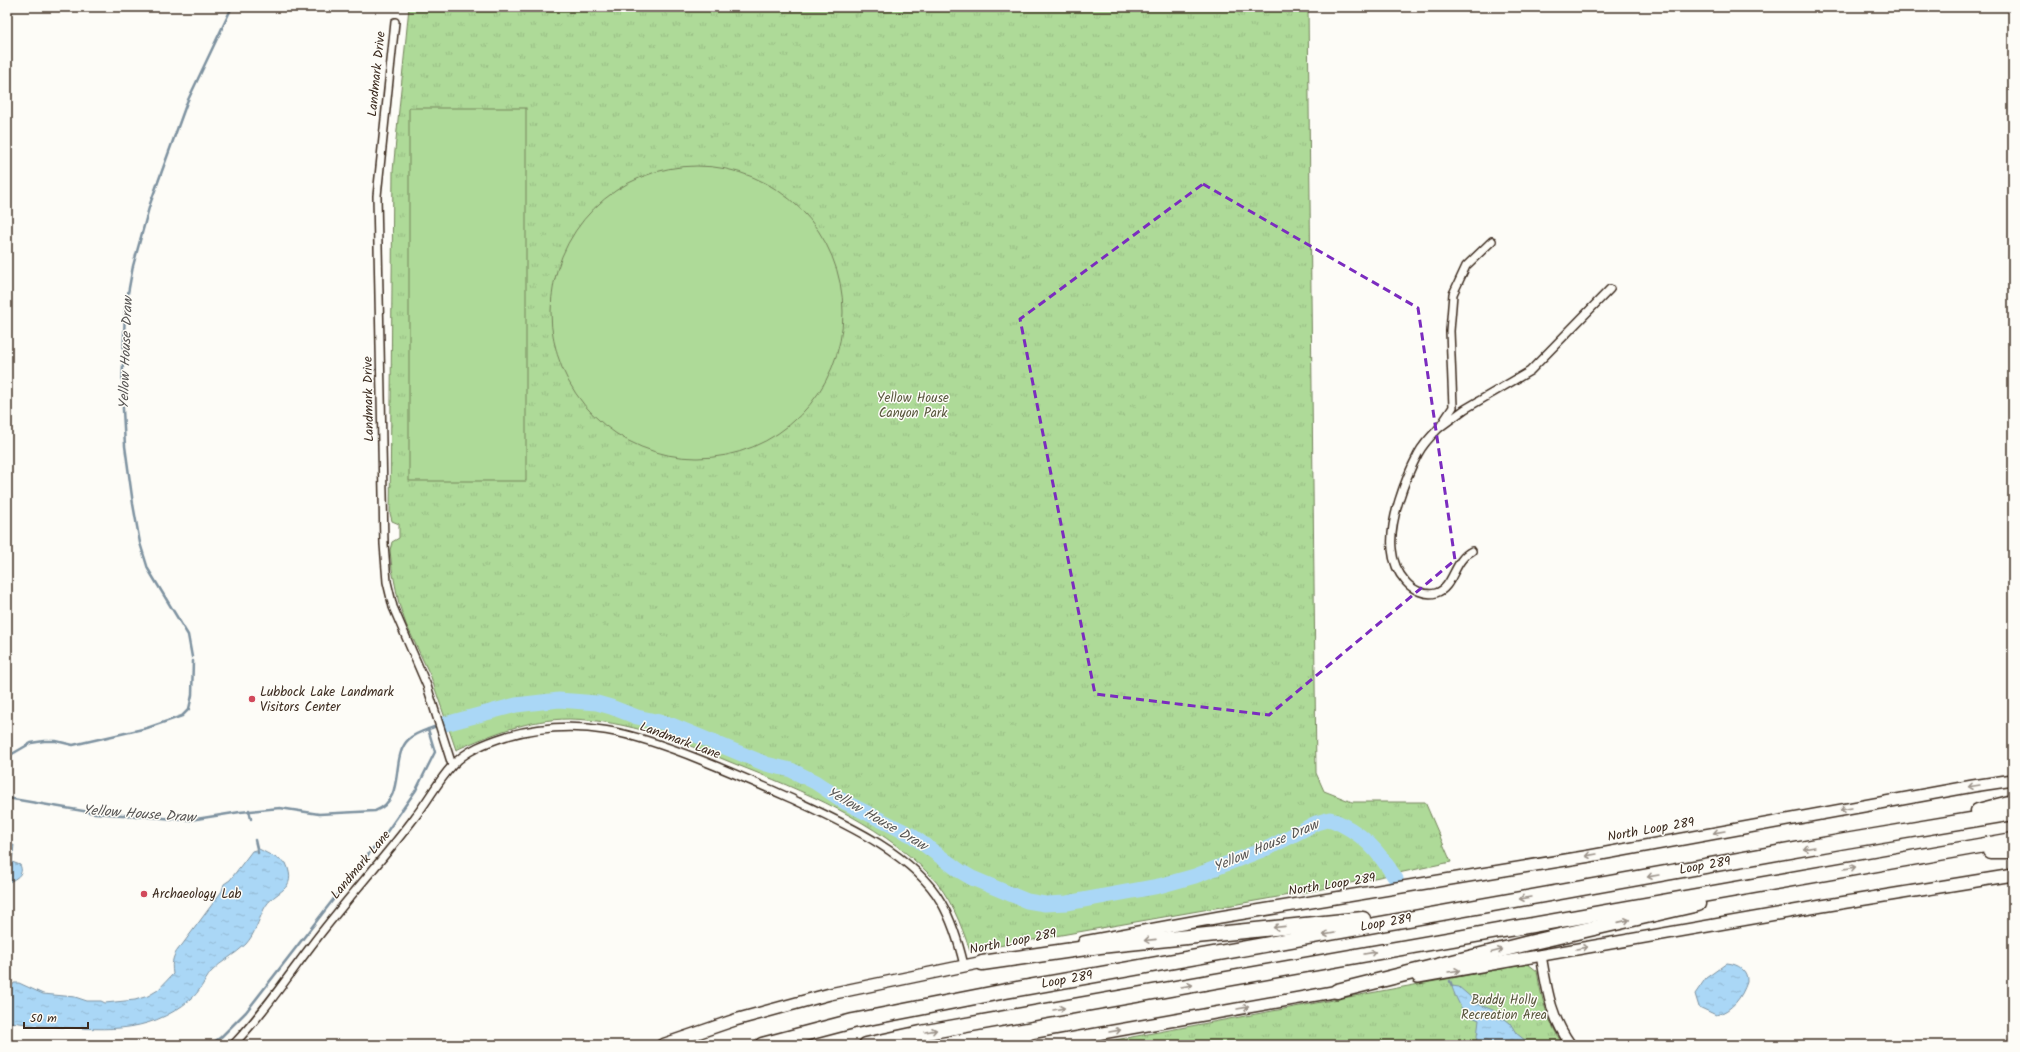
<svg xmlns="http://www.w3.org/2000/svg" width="2020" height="1052" font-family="Kalam,sans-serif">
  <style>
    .grass { fill: url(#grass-tufts); stroke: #74825b }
    .garden { fill: #aeda98; stroke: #74825b }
    .water { fill: url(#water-ripples); stroke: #7e92a0 }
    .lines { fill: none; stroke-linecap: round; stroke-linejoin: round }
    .stream { stroke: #7e92a0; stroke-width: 2.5 }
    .river { stroke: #aad7f6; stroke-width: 15 }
    .minor-casing { stroke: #3b2a1e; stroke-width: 10 }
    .tertiary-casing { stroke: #3b2a1e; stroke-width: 12 }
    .secondary-casing { stroke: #3b2a1e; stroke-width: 14 }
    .motorway-casing { stroke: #3b2a1e; stroke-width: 17 }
    .minor { stroke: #fdfcf7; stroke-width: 7 }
    .tertiary { stroke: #fdfcf7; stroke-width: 9 }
    .secondary { stroke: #fdfcf7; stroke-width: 11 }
    .motorway { stroke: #fdfcf7; stroke-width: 14 }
    .oneway { stroke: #9c938a }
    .marked { fill: none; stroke: #7b2cbf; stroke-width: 3; stroke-dasharray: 8 5; stroke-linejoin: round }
    .poi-dot { fill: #d1495b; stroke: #fdfcf7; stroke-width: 1.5 }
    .labels { text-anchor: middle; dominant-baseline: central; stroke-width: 3; stroke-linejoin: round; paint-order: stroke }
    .street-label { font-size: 13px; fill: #3b2a1e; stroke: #fdfcf7 }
    .park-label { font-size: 13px; fill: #58563c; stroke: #fdfcf7 }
    .poi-label { font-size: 13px; fill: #3b2a1e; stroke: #fdfcf7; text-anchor: start }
    .water-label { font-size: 14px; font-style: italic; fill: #575554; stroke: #fdfcf7 }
  </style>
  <defs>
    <pattern id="grass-tufts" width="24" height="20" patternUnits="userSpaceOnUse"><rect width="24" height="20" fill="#aeda98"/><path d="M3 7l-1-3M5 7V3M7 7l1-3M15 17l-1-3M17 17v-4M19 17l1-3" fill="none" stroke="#97bb83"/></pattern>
    <pattern id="water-ripples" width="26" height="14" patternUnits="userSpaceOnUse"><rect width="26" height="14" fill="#aad7f6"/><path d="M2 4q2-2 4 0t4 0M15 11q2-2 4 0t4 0" fill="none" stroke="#93b9d2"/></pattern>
  </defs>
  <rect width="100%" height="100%" fill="#fdfcf7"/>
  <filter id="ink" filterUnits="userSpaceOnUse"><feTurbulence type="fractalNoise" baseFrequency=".025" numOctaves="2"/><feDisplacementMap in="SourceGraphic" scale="8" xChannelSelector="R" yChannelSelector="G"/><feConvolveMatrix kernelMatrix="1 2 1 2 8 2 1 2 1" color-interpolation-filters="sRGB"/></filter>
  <g filter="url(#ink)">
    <!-- grass -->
    <g class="grass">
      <path d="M409 7H1308L1316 773 1324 791 1352 802H1425L1451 862 1312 891 970 951C961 924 950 895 929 874 877 821 803 791 735 764 682 742 628 720 569 719 529 719 492 734 456 750L431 677 406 624 399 604 392 569 390 550 392 542 399 538V524L392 521 390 513 393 171Z"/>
      <path d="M1528 964 1537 971C1542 1002 1547 1019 1563 1045H1088Z"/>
    </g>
    <!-- garden -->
    <g class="garden">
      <rect x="409" y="108" width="117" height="373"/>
      <circle cx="697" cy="312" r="146"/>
    </g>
    <!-- water -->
    <g class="water">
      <path d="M14 845 12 862 20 865C25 875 15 879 7 883V848Z"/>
      <path d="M259 849 286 863C299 892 274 889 264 909 258 921 255 934 246 944 235 955 221 961 211 972 204 981 199 993 191 999 146 1037 99 1029 46 1026 33 1026 20 1022 7 1022V1001L11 997V988L14 983H19L43 994 75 997 87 1001H101L105 1003 135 1000 148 996 158 990 173 974C171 961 173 954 182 945L222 891 224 884 230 880 252 851Z"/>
      <path d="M1727 963C1738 964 1748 970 1747 982 1742 997 1732 1011 1716 1015L1699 1007 1695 994 1706 978Z"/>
      <path d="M1452 986 1459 987 1480 1005 1493 1010 1510 1023 1516 1033 1531 1045H1476L1479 1020 1465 1014C1462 1010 1452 990 1452 986Z"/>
    </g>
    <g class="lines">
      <!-- stream -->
      <g class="stream">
        <path d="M192 657 188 635 148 569 140 543 133 504 125 446 122 391 125 310 133 266 150 204 187 102 232 7"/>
        <path d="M7 757 31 743 44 741H56L73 745 147 728 182 716 189 709 192 695 193 661"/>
        <path d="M7 798 95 813 190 820 240 812 280 808 319 814 375 811C407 799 389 757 409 739 415 733 426 730 434 727"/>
        <path d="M249 810 251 819"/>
        <path d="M386 833 416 790 435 752 428 729"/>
        <path d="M255 840 258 853"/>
        <path d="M1450 981 1452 986"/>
        <path d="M210 1045 221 1037 246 1012 374 847"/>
      </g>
      <!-- river -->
      <path class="river" d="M445 724 516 705 559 700 597 703 611 707 637 717 669 724 766 764 791 770 815 782 845 802 911 835 960 871 972 878 1027 901 1045 904 1067 903 1159 886 1195 876 1270 847 1316 823 1330 819C1362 832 1378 850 1396 879"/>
      <defs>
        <g id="minor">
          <path d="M395 22 377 196 384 544 387 582 393 607 427 686 452 765"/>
          <path d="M1492 241 1466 266 1453 294 1450 331 1453 407 1439 428 1465 409 1530 371 1610 289"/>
          <path d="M1439 428C1431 436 1423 444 1418 454 1405 479 1389 521 1392 549 1393 562 1398 573 1406 582 1413 590 1425 596 1436 593 1454 588 1453 560 1472 551"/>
          <path d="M233 1045C262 1015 286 979 311 946 344 902 382 861 415 817 428 801 438 781 452 766 466 750 488 742 507 736 580 716 634 733 701 760 731 772 761 785 790 798 839 821 913 853 941 902 952 921 959 944 964 965"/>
        </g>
        <path id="tertiary" d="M1541 955C1547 990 1550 1016 1571 1045"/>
        <g id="secondary">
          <path d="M1084 942 1220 917 1590 856 1973 786 2013 780"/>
          <path d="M1418 977 1822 906 2013 875"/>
          <path d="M662 1045 735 1020 830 994 988 961"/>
          <path d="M1035 1045 1344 990"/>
        </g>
        <g id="motorway">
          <path d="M1978 811 2013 802"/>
          <path d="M1990 851H2013"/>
          <path d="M982 963 1100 946 1363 919"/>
          <path d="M1337 991 1529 943 1698 904"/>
          <path d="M762 1045 853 1021 1006 991 1845 841 2013 813"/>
          <path d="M866 1045 921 1033 2013 840"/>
        </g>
      </defs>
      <!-- minor casing -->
      <use href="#minor" class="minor-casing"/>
      <!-- tertiary casing -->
      <use href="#tertiary" class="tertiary-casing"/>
      <!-- secondary casing -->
      <use href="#secondary" class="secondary-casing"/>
      <!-- motorway casing -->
      <use href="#motorway" class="motorway-casing"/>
      <!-- minor -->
      <use href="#minor" class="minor"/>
      <!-- tertiary -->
      <use href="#tertiary" class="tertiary"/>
      <!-- secondary -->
      <use href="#secondary" class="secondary"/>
      <!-- motorway -->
      <use href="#motorway" class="motorway"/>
    </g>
    <!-- one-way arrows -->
    <defs><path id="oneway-shaft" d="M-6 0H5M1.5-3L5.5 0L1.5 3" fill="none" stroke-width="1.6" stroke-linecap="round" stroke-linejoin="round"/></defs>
    <g class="oneway">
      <use href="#oneway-shaft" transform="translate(1974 786) rotate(171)"/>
      <use href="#oneway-shaft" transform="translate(1846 809) rotate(170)"/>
      <use href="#oneway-shaft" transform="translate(1719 832) rotate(170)"/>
      <use href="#oneway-shaft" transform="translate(1809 848) rotate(170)"/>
      <use href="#oneway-shaft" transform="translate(1591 855) rotate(170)"/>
      <use href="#oneway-shaft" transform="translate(1850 868) rotate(-10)"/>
      <use href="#oneway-shaft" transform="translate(1653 876) rotate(170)"/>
      <use href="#oneway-shaft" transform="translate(1525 898) rotate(170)"/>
      <use href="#oneway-shaft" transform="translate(1624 921) rotate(-13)"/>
      <use href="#oneway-shaft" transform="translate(1279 927) rotate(174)"/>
      <use href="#oneway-shaft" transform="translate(1329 934) rotate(170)"/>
      <use href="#oneway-shaft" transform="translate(1150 940) rotate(174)"/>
      <use href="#oneway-shaft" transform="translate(1582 948) rotate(-10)"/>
      <use href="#oneway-shaft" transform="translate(1497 951) rotate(-14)"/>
      <use href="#oneway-shaft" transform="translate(1370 953) rotate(-10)"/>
      <use href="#oneway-shaft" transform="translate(1454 971) rotate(-9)"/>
      <use href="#oneway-shaft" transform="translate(1187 986) rotate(-10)"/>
      <use href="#oneway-shaft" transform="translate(1243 1008) rotate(-10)"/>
      <use href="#oneway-shaft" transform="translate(1059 1009) rotate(-10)"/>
      <use href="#oneway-shaft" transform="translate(931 1031) rotate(-10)"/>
      <use href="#oneway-shaft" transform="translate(1115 1031) rotate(-10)"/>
    </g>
  </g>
  <!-- marked area -->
  <path class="marked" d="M1203 184 1418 308 1455 560 1269 715 1095 694 1020 319Z"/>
  <!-- markers -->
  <g class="poi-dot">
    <circle cx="252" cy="699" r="4"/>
    <circle cx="144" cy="894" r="4"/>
  </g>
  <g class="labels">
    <!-- street labels -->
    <g class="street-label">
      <text transform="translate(377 74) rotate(-84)">Landmark Drive</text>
      <text transform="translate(369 399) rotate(-91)">Landmark Drive</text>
      <text transform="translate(680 741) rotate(20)">Landmark Lane</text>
      <text transform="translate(1651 830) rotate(-10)">North Loop 289</text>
      <text transform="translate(361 865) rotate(-50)">Landmark Lane</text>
      <text transform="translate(1705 866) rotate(-10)">Loop 289</text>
      <text transform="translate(1332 885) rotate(-9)">North Loop 289</text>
      <text transform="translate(1386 923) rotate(-10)">Loop 289</text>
      <text transform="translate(1013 942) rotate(-11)">North Loop 289</text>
      <text transform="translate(1067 980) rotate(-10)">Loop 289</text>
    </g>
    <!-- park labels -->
    <g class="park-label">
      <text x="913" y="398">Yellow House<tspan x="913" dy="15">Canyon Park</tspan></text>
      <text x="1504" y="1000">Buddy Holly<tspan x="1504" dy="15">Recreation Area</tspan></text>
    </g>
    <!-- poi labels -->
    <g class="poi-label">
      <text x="260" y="692">Lubbock Lake Landmark<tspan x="260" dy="15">Visitors Center</tspan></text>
      <text x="152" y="894">Archaeology Lab</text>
    </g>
    <!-- water labels -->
    <g class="water-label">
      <text transform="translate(126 353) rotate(-88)">Yellow House Draw</text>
      <text transform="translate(139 814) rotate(4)">Yellow House Draw</text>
      <text transform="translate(877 819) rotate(30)">Yellow House Draw</text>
      <text transform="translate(1266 846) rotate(-23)">Yellow House Draw</text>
    </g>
  </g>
  <!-- margin -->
  <rect width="2020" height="1052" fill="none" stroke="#fdfcf7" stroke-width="24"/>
  <rect x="12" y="12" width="1996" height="1028" fill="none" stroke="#3b2a1e" stroke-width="1.5" filter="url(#ink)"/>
  <!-- scale -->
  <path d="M24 1022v6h64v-6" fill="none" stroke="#3b2a1e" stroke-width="2"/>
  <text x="30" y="1022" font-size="12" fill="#3b2a1e" stroke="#fdfcf7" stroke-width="3" paint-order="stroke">50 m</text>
</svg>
